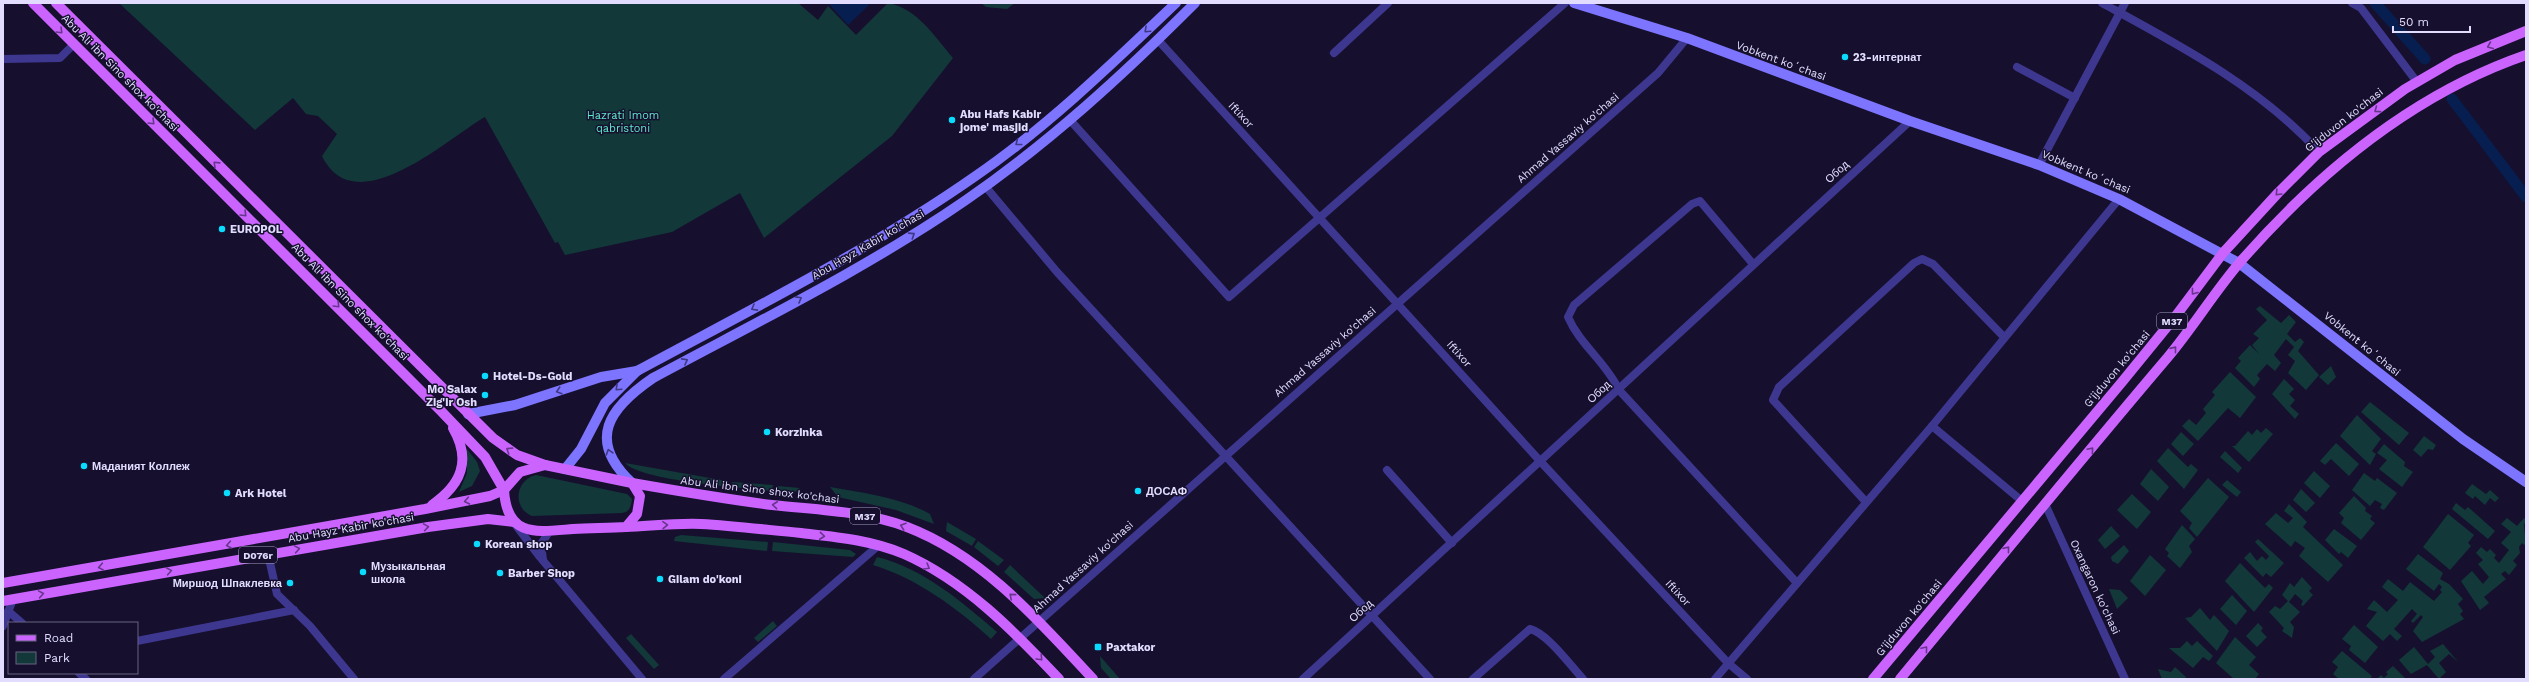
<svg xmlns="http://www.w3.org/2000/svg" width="2529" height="682" font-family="'Work Sans',sans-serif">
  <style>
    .green { fill: #123839 }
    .water { fill: #071e50 }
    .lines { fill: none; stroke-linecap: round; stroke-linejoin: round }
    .canal { stroke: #071e50; stroke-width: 11 }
    .street { stroke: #3e3790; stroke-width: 8 }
    .secondary { stroke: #7d74ff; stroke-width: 10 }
    .primary { stroke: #cb64ff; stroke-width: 10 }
    .oneway { stroke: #3f3882 }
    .oneway2 { stroke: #67368c }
    .poi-dot { fill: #09dcff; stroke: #16102e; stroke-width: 1.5 }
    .labels { text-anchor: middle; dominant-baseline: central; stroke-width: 3; stroke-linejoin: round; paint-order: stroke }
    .shield { fill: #16102e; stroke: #a5a0c0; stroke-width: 1 }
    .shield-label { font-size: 10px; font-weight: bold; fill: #e2ddff }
    .poi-label { font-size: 11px; font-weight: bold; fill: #e2ddff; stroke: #16102e; text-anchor: start }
    .street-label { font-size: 11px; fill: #e2ddff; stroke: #16102e }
    .park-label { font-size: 11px; fill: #5eeacd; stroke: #16102e }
  </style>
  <rect width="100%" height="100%" fill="#16102e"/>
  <!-- green -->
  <g class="green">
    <path d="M119 3H798L818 20 828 6 856 35 888 3C917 8 935 37 953 58L892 136 764 238 740 193 672 232 565 255 558 242 555 243 485 117C447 139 355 224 322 156L337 134 318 116 306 114 293 98 255 130Z"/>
    <path d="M981 3H1015L1007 9 986 7Z"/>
    <path d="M2260 306 2281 323 2289 315 2296 322 2287 334 2295 342 2300 338 2304 342 2298 351 2319 375 2306 390 2288 373 2295 361 2288 355 2294 347 2286 339 2274 355 2281 363 2275 371 2267 364 2257 375 2260 379 2254 387 2235 368 2241 361 2238 358 2250 345 2259 354 2252 345 2259 338 2253 334 2267 320 2256 309Z"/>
    <path d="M2331 366 2336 377 2328 385 2319 377Z"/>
    <path d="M2230 372 2256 397 2240 418 2228 408 2198 441 2182 426 2189 419 2196 425 2206 413 2203 409 2215 395 2212 392Z"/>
    <path d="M2284 379 2294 389 2289 394 2295 400 2290 406 2299 414 2295 419 2272 394Z"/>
    <path d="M2370 402 2409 433 2399 445 2361 412Z"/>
    <path d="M2357 415 2381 439 2372 451 2376 454 2370 465 2340 436Z"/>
    <path d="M2266 428 2273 434 2249 462 2232 446H2235L2248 431 2252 435 2257 429 2261 433Z"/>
    <path d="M2181 432 2194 444 2183 456 2171 444Z"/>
    <path d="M2424 436 2436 445 2433 450 2428 449 2421 457 2413 450Z"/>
    <path d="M2336 443 2359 464 2349 476 2331 459 2325 465 2320 461Z"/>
    <path d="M2384 444 2405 462 2404 466 2413 472 2402 487 2379 469 2387 460 2377 453Z"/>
    <path d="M2168 448 2188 467 2191 464 2198 470 2184 489 2157 461Z"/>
    <path d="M467 449 477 462 480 471 472 486 459 492 467 473Z"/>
    <path d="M2225 451 2242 468 2238 473 2220 457Z"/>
    <path d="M625 463 727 481V485L731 486 732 482 773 485 772 491C745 488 641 481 625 463Z"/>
    <path d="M2151 469 2169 487 2158 501 2140 484Z"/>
    <path d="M2314 471 2330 486 2320 498 2304 483Z"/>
    <path d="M2364 473 2375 481 2377 478 2397 493 2384 510 2380 508 2382 504 2375 500 2370 506 2352 490Z"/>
    <path d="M536 475 627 494 632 499C631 506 630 512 622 513L532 516C512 508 515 480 536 475Z"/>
    <path d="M2208 478 2229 497 2197 537 2189 528 2192 523 2180 511Z"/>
    <path d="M2227 480 2241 492 2237 497 2222 485Z"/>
    <path d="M2472 484 2486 494 2490 490 2499 498 2495 502 2490 498 2485 505 2475 496 2473 499 2465 493Z"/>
    <path d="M778 486 800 488 794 493 778 491Z"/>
    <path d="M830 487C863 493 900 497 930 514L934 524 896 510 838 497Z"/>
    <path d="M2301 489 2315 503 2306 512 2293 500Z"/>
    <path d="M2132 494 2151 512 2137 529 2117 510Z"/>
    <path d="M2354 496 2366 508 2365 511 2372 516 2370 519 2375 523 2361 540 2341 523 2344 518 2339 513Z"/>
    <path d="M2456 503 2465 510 2468 507 2495 531 2488 539 2452 509Z"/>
    <path d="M2289 504 2307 522 2303 527 2343 565 2328 582 2299 556 2305 548 2295 541 2291 547 2265 524 2276 513 2288 523 2293 518 2284 511Z"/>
    <path d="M2448 514 2474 535 2468 543 2471 546 2450 570 2423 547Z"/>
    <path d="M2507 518 2517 526 2524 518 2526 520 2524 525 2526 546 2522 543 2519 547 2520 553 2513 561 2517 565 2509 575 2505 571 2501 574 2506 579 2484 597 2489 603 2480 610 2461 581 2472 571 2483 584 2489 577 2478 564 2483 560 2476 553 2481 547 2487 552 2490 549 2496 555 2494 558 2499 563 2509 550 2501 543 2511 532 2501 524Z"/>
    <path d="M947 522 976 539 972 546 946 531Z"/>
    <path d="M2182 525 2195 539 2189 546 2192 552 2180 568 2167 556 2169 553 2165 549Z"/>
    <path d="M2111 526 2120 536 2105 549 2098 540Z"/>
    <path d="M2334 529 2357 546 2348 558 2341 552 2339 554 2325 540Z"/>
    <path d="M681 535 768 542 767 551 674 541 675 537Z"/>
    <path d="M2258 539 2284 563 2271 577 2266 573 2263 577 2244 558 2250 552 2257 561 2262 556 2266 560 2269 556 2255 542Z"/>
    <path d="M978 541 1004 560 998 566 974 547Z"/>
    <path d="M773 542 850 550 856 554 853 557 772 551Z"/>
    <path d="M2124 545 2129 551 2118 564 2112 561 2111 557Z"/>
    <path d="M2418 554 2443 573 2440 579 2449 584 2463 599 2458 604 2463 611 2460 614 2464 619 2422 642 2413 631 2423 617 2421 615 2413 623 2411 621 2417 614 2412 609 2394 629 2402 636 2397 641 2390 634 2383 641 2366 626 2377 612 2367 609 2374 600 2387 612 2398 600 2382 587 2388 579 2403 591 2410 582 2434 601 2442 592 2440 590 2442 587 2439 584 2434 591 2406 569Z"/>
    <path d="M2150 555 2166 570 2145 596 2130 581Z"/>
    <path d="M877 557C923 568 962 602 997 632L991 639C957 608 918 579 873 565Z"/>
    <path d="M2240 563 2265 588 2269 584 2273 588 2254 612 2225 581Z"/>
    <path d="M1010 565 1045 598 1034 599 1004 572Z"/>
    <path d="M2302 577 2312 588 2309 591 2313 595 2303 606 2301 605 2303 601 2295 594 2289 602 2300 612 2290 622 2294 627 2292 638 2282 631 2284 628 2269 612 2275 606 2280 609 2288 601 2282 595 2290 583 2294 587Z"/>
    <path d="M2109 589 2120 590 2128 598 2117 609Z"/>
    <path d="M2232 595 2247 611 2236 625 2220 609Z"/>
    <path d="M2200 608 2210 620 2214 615 2229 631 2217 651 2185 618 2191 617Z"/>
    <path d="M773 621 777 626 758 642 754 638Z"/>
    <path d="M2258 623 2263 628 2261 631 2267 637 2257 647 2246 636Z"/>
    <path d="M2354 625 2378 647 2365 663 2349 650 2351 646 2342 639Z"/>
    <path d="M631 634 659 665 654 669 626 638Z"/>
    <path d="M2235 637 2256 657 2249 665 2259 674 2255 679H2234L2216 663Z"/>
    <path d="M2187 641 2192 646 2197 641 2213 656 2209 661 2203 657 2193 668 2169 648H2180Z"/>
    <path d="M2443 644 2458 662 2449 654 2439 663 2446 672 2439 679 2427 665 2411 674 2399 660 2414 647 2428 664 2435 657 2430 651Z"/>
    <path d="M2342 651 2372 676 2370 679H2339L2333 674 2338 667 2332 662Z"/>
    <path d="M1100 656 1120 679H1111L1101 668Z"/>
    <path d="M2393 666 2406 679H2377L2381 675 2384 678 2388 674 2386 672Z"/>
    <path d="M2175 667 2186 677 2185 679H2162L2158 669 2171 672Z"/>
  </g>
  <!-- water -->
  <path class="water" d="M830 3H868L869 5 848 25 829 4Z"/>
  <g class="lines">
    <!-- canal -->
    <g class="canal">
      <path d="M2375 3 2425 59"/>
      <path d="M2452 99 2526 197"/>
    </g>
    <!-- street -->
    <g class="street">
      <path d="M2102 3C2179 45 2260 87 2319 152"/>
      <path d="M2352 3 2361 8 2417 82"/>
      <path d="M1158 40 1540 461 1728 663 1747 679"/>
      <path d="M1334 53 1388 3"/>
      <path d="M3 59 60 58 74 44"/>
      <path d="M2017 67 2075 98"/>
      <path d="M1070 120 1229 297 1565 3"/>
      <path d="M2039 165 2125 3"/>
      <path d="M985 186 1057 272 1430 679"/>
      <path d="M1753 264 1700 201 1692 204 1574 305 1568 317C1580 345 1606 362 1619 390L1797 583"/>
      <path d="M1932 426 2022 501"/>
      <path d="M1387 470 1452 543"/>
      <path d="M1866 502 1773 400 1779 387 1914 263 1922 259 1933 264 2004 337"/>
      <path d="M2045 504 2125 679"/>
      <path d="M515 524 540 557 642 679"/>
      <path d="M268 554 277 594 310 626 354 679"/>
      <path d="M543 560 541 544 549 532"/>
      <path d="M8 611 22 623"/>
      <path d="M3 626 13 599"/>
      <path d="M137 641 294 610"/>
      <path d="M79 673 86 679"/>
      <path d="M724 679 879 545"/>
      <path d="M974 679 1658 73 1687 38"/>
      <path d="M1303 679 1910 121"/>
      <path d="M1473 679 1530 629C1547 633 1571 666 1583 679"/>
      <path d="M1715 679 1932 426 2119 199"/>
    </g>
    <!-- secondary -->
    <g class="secondary">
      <path d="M1574 3 1687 38 1910 121 2039 165 2119 199 2239 263 2463 439 2526 482"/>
      <path d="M468 414 515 405 601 377 637 371"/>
      <path d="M565 469 581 449 605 403 637 371C752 309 870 250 977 175 1048 126 1113 63 1176 3"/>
      <path d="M632 483C586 440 609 408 653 378 757 322 869 267 966 200 1049 143 1124 74 1195 3"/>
    </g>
    <!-- primary -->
    <g class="primary">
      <path d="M33 3 441 411 485 457 504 490"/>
      <path d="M56 3 493 438 517 455 545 465"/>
      <path d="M545 465 632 483 640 496 637 514 626 527C608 528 591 528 573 529 536 532 507 538 504 490L520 472Z"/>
      <path d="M632 483C678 491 725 499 772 505 817 510 864 511 907 527 983 556 1039 621 1093 679"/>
      <path d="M432 505C461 485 472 461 453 428"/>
      <path d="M626 527C651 526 676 523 701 524 735 526 768 530 801 533 836 537 871 540 904 554 965 581 1014 631 1059 679"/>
      <path d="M3 583 425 509 490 496 504 490"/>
      <path d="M3 601 428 527 488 519 514 522"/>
      <path d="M1873 679 2122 382 2175 317 2223 253 2278 193 2319 152 2405 89 2455 60 2526 31"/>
      <path d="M1900 679C1989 572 2077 464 2168 357 2194 326 2215 291 2241 261 2319 172 2413 94 2526 55"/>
    </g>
  </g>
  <!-- one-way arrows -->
  <defs><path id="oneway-chevron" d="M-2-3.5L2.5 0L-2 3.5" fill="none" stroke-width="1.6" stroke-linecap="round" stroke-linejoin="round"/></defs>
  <g class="oneway">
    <use href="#oneway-chevron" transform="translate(1147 30) rotate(137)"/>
    <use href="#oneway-chevron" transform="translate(1018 143) rotate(142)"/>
    <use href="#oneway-chevron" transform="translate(912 235) rotate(-33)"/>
    <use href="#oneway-chevron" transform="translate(799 299) rotate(-29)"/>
    <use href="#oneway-chevron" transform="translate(754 308) rotate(151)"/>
    <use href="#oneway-chevron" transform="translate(685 361) rotate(-28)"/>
    <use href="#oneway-chevron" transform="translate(618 388) rotate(137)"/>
    <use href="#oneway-chevron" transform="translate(559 391) rotate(162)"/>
    <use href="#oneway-chevron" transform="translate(609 452) rotate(-107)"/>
  </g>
  <g class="oneway2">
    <use href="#oneway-chevron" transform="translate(60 31) rotate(45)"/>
    <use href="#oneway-chevron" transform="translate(2490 46) rotate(157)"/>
    <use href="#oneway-chevron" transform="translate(2377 110) rotate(143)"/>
    <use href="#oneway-chevron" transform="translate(152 122) rotate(45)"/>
    <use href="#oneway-chevron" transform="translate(216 164) rotate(-136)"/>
    <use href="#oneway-chevron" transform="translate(2278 193) rotate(134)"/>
    <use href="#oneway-chevron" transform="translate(244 214) rotate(45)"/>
    <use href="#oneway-chevron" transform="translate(2194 292) rotate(127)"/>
    <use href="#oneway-chevron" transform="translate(337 305) rotate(45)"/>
    <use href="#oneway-chevron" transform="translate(2174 349) rotate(-51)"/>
    <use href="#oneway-chevron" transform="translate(509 450) rotate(-147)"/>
    <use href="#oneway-chevron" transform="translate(2091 450) rotate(-49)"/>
    <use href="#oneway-chevron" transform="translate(467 501) rotate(169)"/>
    <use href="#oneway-chevron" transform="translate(775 505) rotate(-174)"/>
    <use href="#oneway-chevron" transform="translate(665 525) rotate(-2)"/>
    <use href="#oneway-chevron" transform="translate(903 526) rotate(-161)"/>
    <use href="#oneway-chevron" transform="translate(426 527) rotate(-9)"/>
    <use href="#oneway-chevron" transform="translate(822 536) rotate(6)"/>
    <use href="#oneway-chevron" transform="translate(229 545) rotate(170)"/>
    <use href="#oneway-chevron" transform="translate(297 549) rotate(-10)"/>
    <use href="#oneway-chevron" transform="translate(2007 549) rotate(-51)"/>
    <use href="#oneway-chevron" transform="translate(101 567) rotate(170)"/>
    <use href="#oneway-chevron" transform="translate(927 567) rotate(30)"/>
    <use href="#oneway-chevron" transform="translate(169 571) rotate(-10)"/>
    <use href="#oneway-chevron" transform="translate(41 594) rotate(-10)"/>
    <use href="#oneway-chevron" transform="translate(1012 596) rotate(-139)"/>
    <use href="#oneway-chevron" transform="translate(1925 649) rotate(-50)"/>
    <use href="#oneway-chevron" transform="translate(1040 658) rotate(47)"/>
  </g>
  <!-- markers -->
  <g class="poi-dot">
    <circle cx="1845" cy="57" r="4"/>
    <circle cx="952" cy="120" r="4"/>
    <circle cx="222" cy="229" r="4"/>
    <circle cx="485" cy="376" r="4"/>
    <circle cx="485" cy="395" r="4"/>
    <circle cx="767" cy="432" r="4"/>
    <circle cx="84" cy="466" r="4"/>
    <circle cx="1138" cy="491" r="4"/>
    <circle cx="227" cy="493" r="4"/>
    <circle cx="477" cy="544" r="4"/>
    <circle cx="363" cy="572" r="4"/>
    <circle cx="500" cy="573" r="4"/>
    <circle cx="660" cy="579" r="4"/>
    <circle cx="290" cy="583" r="4"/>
    <rect x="1094" y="643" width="8" height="8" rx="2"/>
  </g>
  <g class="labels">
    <!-- shield labels -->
    <g class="shield">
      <rect x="2157" y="313" width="30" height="16" rx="3"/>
      <rect x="850" y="508" width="30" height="16" rx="3"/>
      <rect x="239" y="547" width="38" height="16" rx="3"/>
    </g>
    <g class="shield-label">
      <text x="2172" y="321">M37</text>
      <text x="865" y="516">M37</text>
      <text x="258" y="555">D076r</text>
    </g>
    <!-- poi labels -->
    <g class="poi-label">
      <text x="1853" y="57">23-интернат</text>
      <text x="960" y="114">Abu Hafs Kabir<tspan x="960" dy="13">jome' masjid</tspan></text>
      <text x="230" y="229">EUROPOL</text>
      <text x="493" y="376">Hotel-Ds-Gold</text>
      <text x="477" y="389" text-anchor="end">Mo Salax<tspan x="477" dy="13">Zig'ir Osh</tspan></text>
      <text x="775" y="432">Korzinka</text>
      <text x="92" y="466">Маданият Коллеж</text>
      <text x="1146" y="491">ДОСАФ</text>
      <text x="235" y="493">Ark Hotel</text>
      <text x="485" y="544">Korean shop</text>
      <text x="371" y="566">Музыкальная<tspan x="371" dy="13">школа</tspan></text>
      <text x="508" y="573">Barber Shop</text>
      <text x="668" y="579">Gilam do'koni</text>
      <text x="282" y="583" text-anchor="end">Миршод Шпаклевка</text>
      <text x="1106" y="647">Paxtakor</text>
    </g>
    <!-- street labels -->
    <g class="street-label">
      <text transform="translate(1781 61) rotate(20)">Vobkent koʻchasi</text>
      <text transform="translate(120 73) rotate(45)">Abu Ali ibn Sino shox ko'chasi</text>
      <text transform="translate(1241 115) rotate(47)">Iftixor</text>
      <text transform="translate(2344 120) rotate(-38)">G'ijduvon ko'chasi</text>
      <text transform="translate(1568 138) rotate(-41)">Ahmad Yassaviy ko'chasi</text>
      <text transform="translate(1837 172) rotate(-42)">Обод</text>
      <text transform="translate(2086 172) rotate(23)">Vobkent koʻchasi</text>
      <text transform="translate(868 245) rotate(-30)">Abu Hayz Kabir ko'chasi</text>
      <text transform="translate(350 302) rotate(45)">Abu Ali ibn Sino shox ko'chasi</text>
      <text transform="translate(2362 344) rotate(39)">Vobkent koʻchasi</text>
      <text transform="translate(1325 352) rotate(-41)">Ahmad Yassaviy ko'chasi</text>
      <text transform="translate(1459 354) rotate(48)">Iftixor</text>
      <text transform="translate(2117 369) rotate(-50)">G'ijduvon ko'chasi</text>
      <text transform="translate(1599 392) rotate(-43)">Обод</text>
      <text transform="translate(760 490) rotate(7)">Abu Ali ibn Sino shox ko'chasi</text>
      <text transform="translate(351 528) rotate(-10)">Abu Hayz Kabir ko'chasi</text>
      <text transform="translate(1083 567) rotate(-42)">Ahmad Yassaviy ko'chasi</text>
      <text transform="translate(2095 587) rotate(65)">Oxangaron ko'chasi</text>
      <text transform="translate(1678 593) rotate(47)">Iftixor</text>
      <text transform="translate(1361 611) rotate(-42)">Обод</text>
      <text transform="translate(1909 618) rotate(-50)">G'ijduvon ko'chasi</text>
    </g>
    <!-- park labels -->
    <g class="park-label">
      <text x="623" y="115">Hazrati Imom<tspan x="623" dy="13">qabristoni</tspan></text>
    </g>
  </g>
  <!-- border -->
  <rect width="2529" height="682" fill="none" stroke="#e2ddff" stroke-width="8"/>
  <!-- legend -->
  <rect x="8" y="622" width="130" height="52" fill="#16102e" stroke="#686282"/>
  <rect x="16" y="635" width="20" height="6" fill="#cb64ff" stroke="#686282"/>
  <text x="44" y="642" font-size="12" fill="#e2ddff">Road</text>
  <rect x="16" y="652" width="20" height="12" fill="#123839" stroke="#686282"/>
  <text x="44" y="662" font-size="12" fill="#e2ddff">Park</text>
  <!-- scale -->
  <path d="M2393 26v6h77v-6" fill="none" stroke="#e2ddff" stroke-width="2"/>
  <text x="2399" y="26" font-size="12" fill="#e2ddff" stroke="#16102e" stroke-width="3" paint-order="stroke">50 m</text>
</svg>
